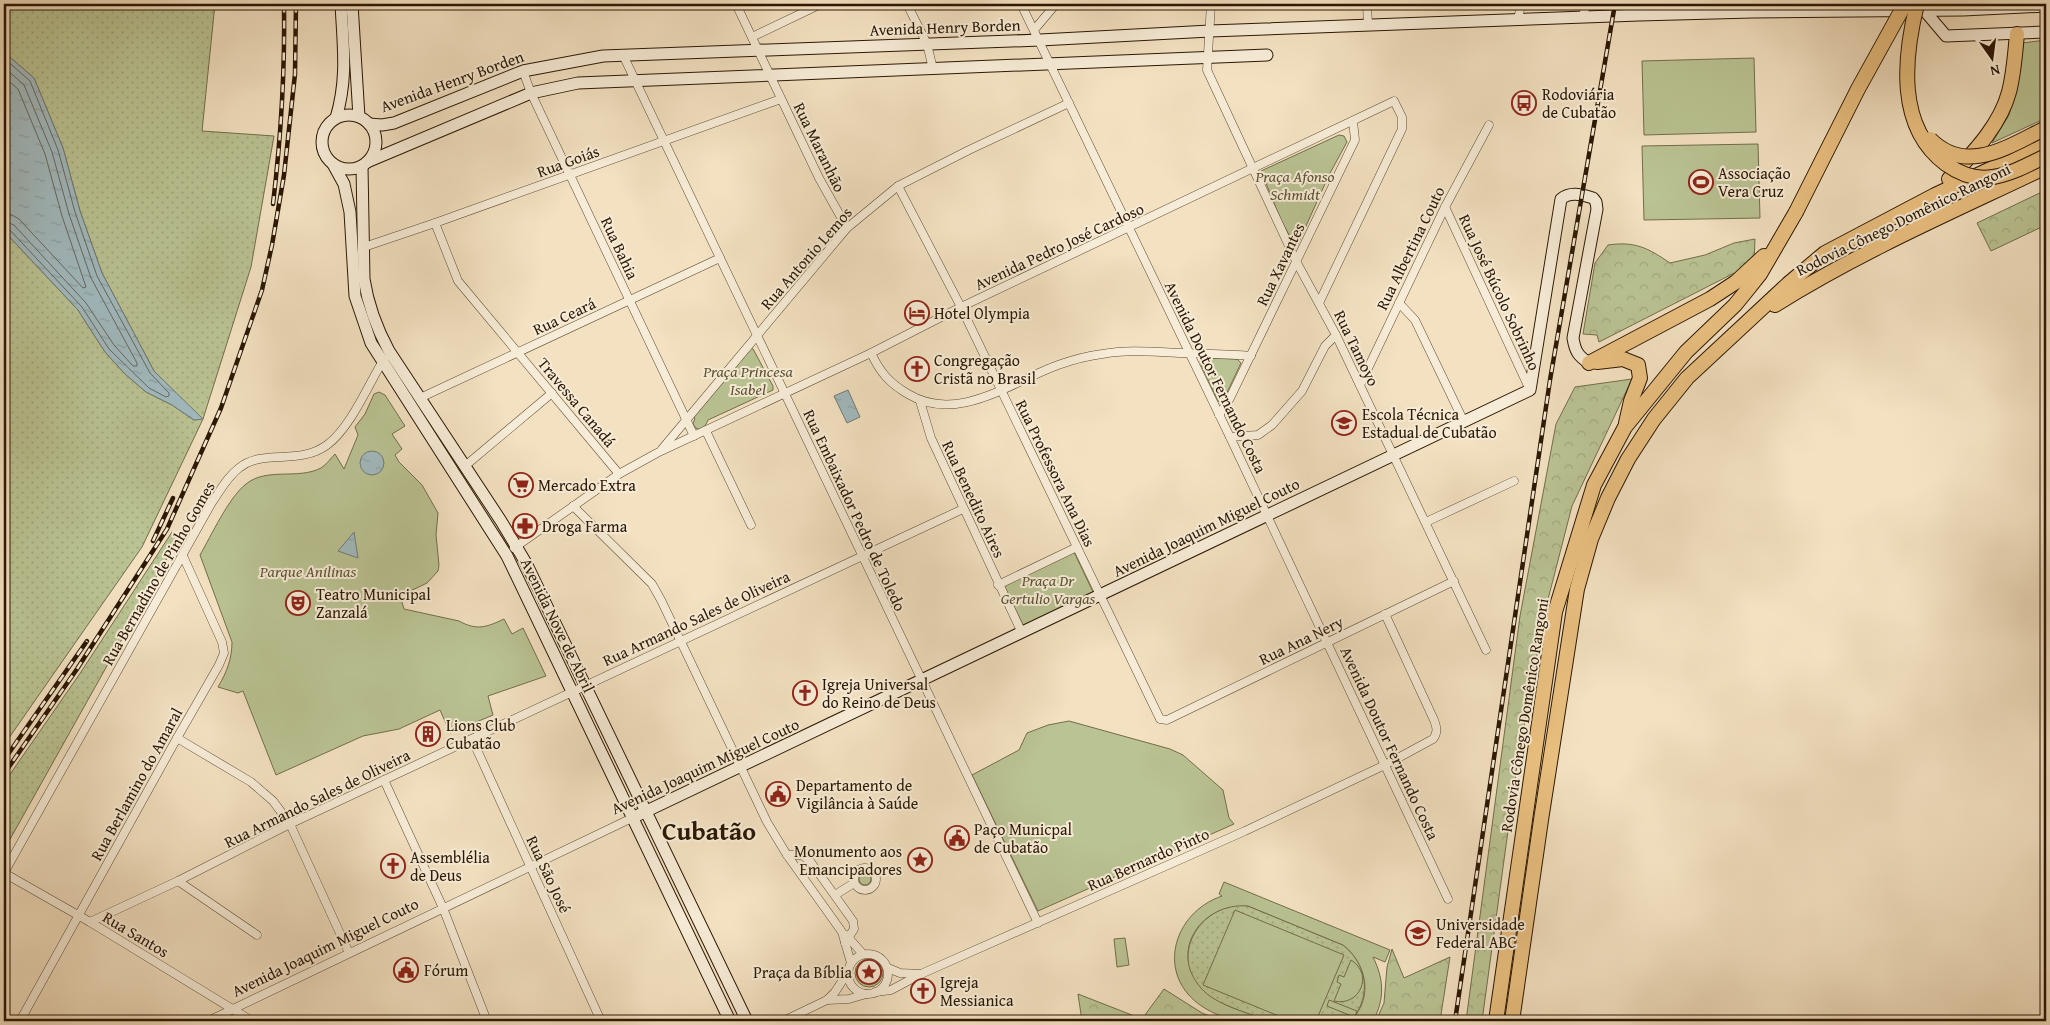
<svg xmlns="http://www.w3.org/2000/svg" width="2050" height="1025" font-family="'Gentium Book Plus',serif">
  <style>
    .grass { fill: url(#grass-dots); stroke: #726d4b }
    .forest { fill: url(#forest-crowns); stroke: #726d4b }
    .park { fill: #bac393; stroke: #726d4b }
    .water { fill: url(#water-ripples); stroke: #727974 }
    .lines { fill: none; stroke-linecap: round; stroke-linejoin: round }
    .shore { stroke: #666861; stroke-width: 1 }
    .street-casing { stroke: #5d4a32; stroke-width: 9 }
    .secondary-casing { stroke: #2b1703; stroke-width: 13 }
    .highway-casing { stroke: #2b1703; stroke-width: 16 }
    .street { stroke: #f7ecd7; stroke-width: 8 }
    .secondary { stroke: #f7ecd7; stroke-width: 11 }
    .highway { stroke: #eac080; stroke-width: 14 }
    .rail-casing { stroke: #2b1703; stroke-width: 4.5 }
    .rail { stroke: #f7ecd7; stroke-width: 2.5; stroke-dasharray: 8; stroke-linecap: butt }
    .highway-bridge-casing { stroke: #2b1703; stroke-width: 16; stroke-linecap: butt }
    .highway-bridge { stroke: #eac080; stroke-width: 14 }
    .labels { text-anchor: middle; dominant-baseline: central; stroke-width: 4; stroke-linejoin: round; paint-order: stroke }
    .street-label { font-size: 16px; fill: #2b1703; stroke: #f7ecd7 }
    .poi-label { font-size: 16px; fill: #2b1703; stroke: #f7ecd7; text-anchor: start }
    .park-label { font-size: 16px; font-style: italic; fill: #5d5335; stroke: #f7ecd7 }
    .town-label { font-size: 26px; font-weight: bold; fill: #2b1703; stroke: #f7ecd7 }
  </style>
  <defs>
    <pattern id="grass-dots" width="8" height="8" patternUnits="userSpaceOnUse" patternTransform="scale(1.25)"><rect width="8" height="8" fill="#bac393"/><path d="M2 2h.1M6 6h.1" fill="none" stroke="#a0a77d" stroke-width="1.8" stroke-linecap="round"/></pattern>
    <pattern id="forest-crowns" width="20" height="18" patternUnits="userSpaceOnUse" patternTransform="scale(1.25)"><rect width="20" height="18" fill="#bac393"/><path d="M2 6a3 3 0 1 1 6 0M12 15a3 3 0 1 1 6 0" fill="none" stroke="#a0a77d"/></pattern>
    <pattern id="water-ripples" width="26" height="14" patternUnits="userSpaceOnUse" patternTransform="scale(1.25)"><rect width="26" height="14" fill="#a1babf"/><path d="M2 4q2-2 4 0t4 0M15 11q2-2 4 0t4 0" fill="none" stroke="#8b9fa2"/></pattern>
  </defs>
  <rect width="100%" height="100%" fill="#f3e1c1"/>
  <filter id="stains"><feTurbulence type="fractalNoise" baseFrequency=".004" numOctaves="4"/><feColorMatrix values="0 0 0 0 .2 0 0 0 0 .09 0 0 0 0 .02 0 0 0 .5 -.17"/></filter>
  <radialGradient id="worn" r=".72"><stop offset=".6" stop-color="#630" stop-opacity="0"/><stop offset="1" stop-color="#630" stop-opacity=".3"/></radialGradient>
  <!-- grass -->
  <g class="grass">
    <path d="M4 4H215L202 131 274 136 251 267 203 419 142 547 4 745V231L78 310 105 352 125 374 146 392 172 405 194 420 202 419 154 371 102 273 80 211 63 148 34 78 4 52Z"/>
    <path d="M172 532 179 537 4 850V783L81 672Z"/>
    <path d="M1239 905 1248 906 1343 945C1368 965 1371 994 1353 1019L1351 1021C1332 1021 1313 1021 1293 1021 1286 1021 1277 1022 1270 1021 1261 1020 1222 1004 1213 999 1167 972 1189 910 1239 905Z"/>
  </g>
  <!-- forest -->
  <g class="forest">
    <path d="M2046 190V225L1991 251 1977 223Z"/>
    <path d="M1755 239 1754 263 1599 342 1597 335 1583 334 1595 263 1608 245C1635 241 1648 248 1670 263L1705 255 1734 243Z"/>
    <path d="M1632 379 1572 506 1545 611 1517 765 1482 1021H1466L1520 616 1556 424 1575 387Z"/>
    <path d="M1392 949 1404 978 1450 957 1440 1021H1376L1384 1003 1387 967Z"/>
    <path d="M1164 989 1202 1013 1222 1021H1082L1078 994 1142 1019Z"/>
  </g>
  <!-- park -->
  <g class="park">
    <path d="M2046 40V118L1992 143 2009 115 2016 92 2022 43Z"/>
    <path d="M1754 58 1756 132 1644 135 1642 61Z"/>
    <path d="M1339 135 1344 136 1347 142 1329 175 1297 246 1294 244 1281 220 1261 171Z"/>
    <path d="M1758 144 1760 218 1644 220 1642 146Z"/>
    <path d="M749 348 753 349 773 386V390L708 420C706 425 702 432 696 428L693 424 695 418 693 416Z"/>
    <path d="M1203 358 1237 359 1241 363 1222 403 1218 401 1201 365 1200 361Z"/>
    <path d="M379 392 385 395 405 426 392 434 402 449 395 455 399 462 422 485 438 513 436 535 439 565 438 571 427 583 400 596 404 609 459 621C477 631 487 627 504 619L512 634 523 628 546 676 488 696 493 715 450 733 440 710 399 729 363 736 276 775 243 691 238 693 218 687C227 672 232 658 232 642L200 555C211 536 229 497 246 484 267 467 298 480 321 468 326 465 331 458 335 454L344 469 358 435 355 427 365 414 374 394Z"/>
    <path d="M1074 552 1093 592 1024 627 1004 586Z"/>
    <path d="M1069 721 1170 749 1183 755 1223 790 1229 818 1234 824 1038 911 972 775 1019 750 1027 733 1048 725Z"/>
    <circle cx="865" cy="879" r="6"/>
    <path d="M1224 882 1390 950 1385 962 1373 957C1384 979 1385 999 1373 1021H1351L1354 1017 1327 1006 1329 1000 1357 1011 1355 1016C1373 993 1365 962 1343 945L1248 906C1202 902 1168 951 1201 988 1215 1005 1249 1013 1269 1021 1244 1021 1225 1021 1203 1007 1155 976 1172 913 1222 896L1219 894Z"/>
    <path d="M1235 910 1344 955 1316 1021H1291L1203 985Z"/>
    <path d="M1125 938 1129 965 1117 967 1114 939Z"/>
    <circle cx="869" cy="973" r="14"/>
    <path d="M1351 960C1374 974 1360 1007 1334 1001L1341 984 1337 982 1339 975 1344 977Z"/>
  </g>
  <!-- water -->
  <g class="water">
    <path d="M4 52 34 78 63 148 80 211 102 273 154 371 203 419 194 420 172 405 146 392 125 374 105 352 78 310 4 231Z"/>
    <path d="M848 390 860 417 847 423 834 396Z"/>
    <circle cx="372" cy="463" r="12"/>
    <path d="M354 532 358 558 338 551Z"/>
  </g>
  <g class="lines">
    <!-- shore -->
    <g class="shore">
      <path d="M4 58 30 81 58 150 75 212 97 276 150 373 169 393V396L166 397 149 388 109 349 82 307 9 229 4 228"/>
      <path d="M4 67 24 85 52 152 69 214 91 278 137 363V366H133L114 345 86 303 14 225 4 221"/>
      <path d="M4 77 18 89 45 154 62 216 86 287 83 288 19 219 12 215 4 214"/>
    </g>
    <defs>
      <g id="street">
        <path d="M736 4 819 178 847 228"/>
        <path d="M907 4 927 44 933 69"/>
        <path d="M1021 4 1230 437 1448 899"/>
        <path d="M1211 4 1207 70 1297 263 1336 335 1486 650"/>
        <path d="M1367 4 1368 25"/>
        <path d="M1639 15 1642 4"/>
        <path d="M1583 17 1586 4"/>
        <path d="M1518 20 1521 4"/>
        <path d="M1034 30 1056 4"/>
        <path d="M752 37 821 4"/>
        <path d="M623 55 1038 923"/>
        <path d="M523 71 531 93 694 436"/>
        <path d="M898 186 961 307 1160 719 1167 720 1454 581"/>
        <path d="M1445 207 1530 390"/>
        <path d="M435 223 458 281 619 474"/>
        <path d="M364 247 435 223 781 99"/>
        <path d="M1399 303 1415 320 1464 422"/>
        <path d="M871 353C880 372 889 383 908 394 958 424 1011 382 1058 365 1072 360 1087 356 1102 354 1129 349 1155 352 1182 353 1205 354 1228 354 1251 356"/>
        <path d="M1360 385 1445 207 1489 125"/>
        <path d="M420 398 720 258"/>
        <path d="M920 401 931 438 1022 633"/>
        <path d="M1219 415 1230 398 1355 140 1353 121"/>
        <path d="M706 431 751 525"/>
        <path d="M1230 437 1258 435 1272 425 1302 391 1325 346 1336 335"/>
        <path d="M662 449 847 228 898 186 969 150 1069 103"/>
        <path d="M465 466 552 393"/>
        <path d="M573 506 652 584 661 600 767 822 787 855 842 932 851 963"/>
        <path d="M1426 522 1514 481"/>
        <path d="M514 548 619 474 657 453 871 353 961 307 1394 101 1402 117V129L1319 303"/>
        <path d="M998 585 1077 547"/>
        <path d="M177 738 251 782 273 801 290 824 349 953"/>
        <path d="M472 739 601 1021"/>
        <path d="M384 780 443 908 487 1021"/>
        <path d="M787 855H802L810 861 853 921 854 929 845 943"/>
        <circle cx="865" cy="879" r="11"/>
        <path d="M4 873 211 504C220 491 227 477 239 468 264 448 298 466 327 445 351 427 368 385 384 359"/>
        <path d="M4 873 90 922 252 1021"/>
        <path d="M178 881 257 935"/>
        <path d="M835 895 854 883"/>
        <path d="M90 922 178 881 290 824 963 509"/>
        <path d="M846 935 863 954"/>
        <circle cx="868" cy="974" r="20"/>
        <path d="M888 968 900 973 920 974"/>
        <path d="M875 992 891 990 921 974 1245 831 1385 765 1433 739C1438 732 1437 728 1434 720L1385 614"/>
        <path d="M827 1000 849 999 866 994"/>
        <path d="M20 1021 177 738 219 665 224 653 222 642 183 556"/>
        <path d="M208 1021 632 818"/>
        <path d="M783 1021 827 1000 835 992 848 972"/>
      </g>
      <g id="secondary">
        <path d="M352 4 359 117"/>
        <path d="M1924 10 1946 36 2046 32"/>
        <circle cx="349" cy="142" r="27"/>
        <path d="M336 118C348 78 343 45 341 4"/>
        <path d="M369 124 382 125 394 123 523 71 603 56 1040 40 1210 31 1639 15 1752 12 1963 10 2046 6"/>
        <path d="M367 162 531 93 578 83 1267 55"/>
        <path d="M333 164 344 184 350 212 355 296 371 343 507 556 730 1021"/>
        <path d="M362 166 364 279C368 305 376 327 389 351L501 521 526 563 747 1021"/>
        <path d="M632 818 1530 390 1561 199C1571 191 1582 195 1593 198L1596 202 1597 209 1573 338C1575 351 1578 356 1589 363"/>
      </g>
      <g id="highway">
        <path d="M1949 179C1972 154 2000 126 2009 92 2014 73 2015 54 2017 34"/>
        <path d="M1775 305C1861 251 1954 211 2046 167"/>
        <path d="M1597 362 1623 359 1638 365 1640 378 1631 401 1626 423"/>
        <path d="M1589 363 1710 299 1736 282 1764 256"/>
        <path d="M1496 1021 1555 612 1594 485 1625 427 1686 352 1735 305 1748 289 1760 274 1796 212"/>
        <path d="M1512 1021 1541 820 1577 589 1591 539 1608 498 1628 459 1654 419 1687 378 1788 284 1825 253 1935 195 2046 143"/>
      </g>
    </defs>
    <!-- street casing -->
    <use href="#street" class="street-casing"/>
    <!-- secondary casing -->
    <use href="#secondary" class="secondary-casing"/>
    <!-- highway casing -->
    <use href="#highway" class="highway-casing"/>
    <!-- street -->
    <use href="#street" class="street"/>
    <!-- secondary -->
    <use href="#secondary" class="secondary"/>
    <!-- highway -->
    <use href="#highway" class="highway"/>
    <defs>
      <g id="rail">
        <path d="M273 204C281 137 285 71 284 4"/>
        <path d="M153 541 173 498"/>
        <path d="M4 760 87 641"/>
        <path d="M4 774 77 669 167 529 221 408 262 290 272 245 284 175 295 74 296 4"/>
        <path d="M1455 1021 1550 380 1615 4"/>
      </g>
    </defs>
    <!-- rail casing -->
    <use href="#rail" class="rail-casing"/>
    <!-- rail -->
    <use href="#rail" class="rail"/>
    <defs>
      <g id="highway-bridge">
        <path d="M1917 4C1904 57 1896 127 1946 164 1960 174 1976 180 1993 177 2012 174 2029 164 2046 156"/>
        <path d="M1930 139C1966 176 2009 146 2046 128"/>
        <path d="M1796 212 1858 89 1905 4"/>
      </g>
    </defs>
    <!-- highway-bridge casing -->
    <use href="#highway-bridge" class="highway-bridge-casing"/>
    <!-- highway-bridge -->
    <use href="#highway-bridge" class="highway-bridge"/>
  </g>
  <!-- icons -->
  <defs>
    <symbol id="bus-ring" viewBox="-11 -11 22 22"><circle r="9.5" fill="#f7ecd7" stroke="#8f2418" stroke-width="1.5"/><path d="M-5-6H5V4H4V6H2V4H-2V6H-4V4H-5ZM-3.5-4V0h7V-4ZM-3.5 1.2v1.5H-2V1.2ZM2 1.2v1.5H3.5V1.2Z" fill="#8f2418"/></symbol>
    <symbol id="stadium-ring" viewBox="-11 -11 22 22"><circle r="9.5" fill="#f7ecd7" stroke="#8f2418" stroke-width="1.5"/><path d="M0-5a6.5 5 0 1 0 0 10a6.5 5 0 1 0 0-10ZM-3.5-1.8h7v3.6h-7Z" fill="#8f2418"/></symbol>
    <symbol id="hotel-ring" viewBox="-11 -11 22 22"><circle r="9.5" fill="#f7ecd7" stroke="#8f2418" stroke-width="1.5"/><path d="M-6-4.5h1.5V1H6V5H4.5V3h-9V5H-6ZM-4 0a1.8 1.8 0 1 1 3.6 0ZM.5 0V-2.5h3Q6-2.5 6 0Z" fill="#8f2418"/></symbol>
    <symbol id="church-ring" viewBox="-11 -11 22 22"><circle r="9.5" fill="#f7ecd7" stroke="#8f2418" stroke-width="1.5"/><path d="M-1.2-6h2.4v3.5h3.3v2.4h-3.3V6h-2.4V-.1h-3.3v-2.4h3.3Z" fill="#8f2418"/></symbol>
    <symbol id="university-ring" viewBox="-11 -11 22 22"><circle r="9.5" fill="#f7ecd7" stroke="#8f2418" stroke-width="1.5"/><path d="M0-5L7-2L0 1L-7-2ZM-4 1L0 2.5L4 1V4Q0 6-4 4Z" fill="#8f2418"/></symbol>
    <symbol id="supermarket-ring" viewBox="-11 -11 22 22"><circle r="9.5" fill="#f7ecd7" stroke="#8f2418" stroke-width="1.5"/><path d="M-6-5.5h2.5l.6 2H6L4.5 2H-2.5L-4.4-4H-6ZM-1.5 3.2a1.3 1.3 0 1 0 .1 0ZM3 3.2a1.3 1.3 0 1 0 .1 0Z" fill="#8f2418"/></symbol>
    <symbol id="pharmacy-ring" viewBox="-11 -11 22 22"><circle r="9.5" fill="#f7ecd7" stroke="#8f2418" stroke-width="1.5"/><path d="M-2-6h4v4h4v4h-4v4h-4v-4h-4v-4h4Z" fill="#8f2418"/></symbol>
    <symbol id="theatre-ring" viewBox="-11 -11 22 22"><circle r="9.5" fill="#f7ecd7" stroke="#8f2418" stroke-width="1.5"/><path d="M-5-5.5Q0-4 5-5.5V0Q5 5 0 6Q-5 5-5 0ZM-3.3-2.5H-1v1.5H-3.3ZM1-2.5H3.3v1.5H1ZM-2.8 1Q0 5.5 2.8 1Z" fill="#8f2418"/></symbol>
    <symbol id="building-ring" viewBox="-11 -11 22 22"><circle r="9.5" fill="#f7ecd7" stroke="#8f2418" stroke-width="1.5"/><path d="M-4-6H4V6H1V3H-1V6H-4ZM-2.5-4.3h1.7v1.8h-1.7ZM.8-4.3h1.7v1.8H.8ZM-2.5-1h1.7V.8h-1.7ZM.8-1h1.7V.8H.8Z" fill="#8f2418"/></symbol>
    <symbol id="civic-ring" viewBox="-11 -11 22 22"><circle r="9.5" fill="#f7ecd7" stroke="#8f2418" stroke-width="1.5"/><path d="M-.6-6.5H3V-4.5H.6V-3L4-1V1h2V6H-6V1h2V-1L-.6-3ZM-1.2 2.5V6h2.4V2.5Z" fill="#8f2418"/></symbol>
    <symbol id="sight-ring" viewBox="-11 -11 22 22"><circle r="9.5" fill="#f7ecd7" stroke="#8f2418" stroke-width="1.5"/><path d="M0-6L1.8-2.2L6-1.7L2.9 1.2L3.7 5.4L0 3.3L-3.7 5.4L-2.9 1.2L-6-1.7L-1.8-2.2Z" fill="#8f2418"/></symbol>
  </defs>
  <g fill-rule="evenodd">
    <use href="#bus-ring" x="1510" y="89" width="28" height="28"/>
    <use href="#stadium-ring" x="1687" y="168" width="28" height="28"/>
    <use href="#hotel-ring" x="903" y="299" width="28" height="28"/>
    <use href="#church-ring" x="903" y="355" width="28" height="28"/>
    <use href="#university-ring" x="1330" y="409" width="28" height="28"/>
    <use href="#supermarket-ring" x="507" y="471" width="28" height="28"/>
    <use href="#pharmacy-ring" x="511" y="512" width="28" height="28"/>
    <use href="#theatre-ring" x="284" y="589" width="28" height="28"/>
    <use href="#church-ring" x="791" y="679" width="28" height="28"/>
    <use href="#building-ring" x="414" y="720" width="28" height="28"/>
    <use href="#civic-ring" x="764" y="780" width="28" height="28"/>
    <use href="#civic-ring" x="943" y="824" width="28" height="28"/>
    <use href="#sight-ring" x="906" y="846" width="28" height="28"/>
    <use href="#church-ring" x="379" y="852" width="28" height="28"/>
    <use href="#university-ring" x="1404" y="919" width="28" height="28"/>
    <use href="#civic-ring" x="392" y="956" width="28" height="28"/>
    <use href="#sight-ring" x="855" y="958" width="28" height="28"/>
    <use href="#church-ring" x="909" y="977" width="28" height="28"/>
  </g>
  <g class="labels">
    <!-- street labels -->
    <g class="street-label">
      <text transform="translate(945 27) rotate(-2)">Avenida Henry Borden</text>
      <text transform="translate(452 81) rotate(-20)">Avenida Henry Borden</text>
      <text transform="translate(820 147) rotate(64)">Rua Maranhão</text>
      <text transform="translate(568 161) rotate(-20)">Rua Goiás</text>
      <text transform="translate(1903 219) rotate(-26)">Rodovia Cônego Domênico Rangoni</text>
      <text transform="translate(1059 246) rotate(-25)">Avenida Pedro José Cardoso</text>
      <text transform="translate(620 248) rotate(65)">Rua Bahia</text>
      <text transform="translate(1410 248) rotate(-64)">Rua Albertina Couto</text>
      <text transform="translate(806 258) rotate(-49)">Rua Antonio Lemos</text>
      <text transform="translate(1280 264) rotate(-64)">Rua Xavantes</text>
      <text transform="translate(1500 292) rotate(65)">Rua José Búcolo Sobrinho</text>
      <text transform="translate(564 316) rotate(-25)">Rua Ceará</text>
      <text transform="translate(1357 348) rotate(64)">Rua Tamoyo</text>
      <text transform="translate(1216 377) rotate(64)">Avenida Doutor Fernando Costa</text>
      <text transform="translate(577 402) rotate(50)">Travessa Canadá</text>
      <text transform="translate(1056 473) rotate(64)">Rua Professora Ana Dias</text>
      <text transform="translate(974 499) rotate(65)">Rua Benedito Aires</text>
      <text transform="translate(855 510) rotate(65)">Rua Embaixador Pedro de Toledo</text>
      <text transform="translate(1206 527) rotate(-26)">Avenida Joaquim Miguel Couto</text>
      <text transform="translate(158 573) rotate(-60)">Rua Bernadino de Pinho Gomes</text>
      <text transform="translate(696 618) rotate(-25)">Rua Armando Sales de Oliveira</text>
      <text transform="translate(558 625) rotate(64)">Avenida Nove de Abril</text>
      <text transform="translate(1301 640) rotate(-26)">Rua Ana Nery</text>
      <text transform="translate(1524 715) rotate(-81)">Rodovia Cônego Domênico Rangoni</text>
      <text transform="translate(1390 743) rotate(65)">Avenida Doutor Fernando Costa</text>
      <text transform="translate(705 766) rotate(-25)">Avenida Joaquim Miguel Couto</text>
      <text transform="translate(136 784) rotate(-61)">Rua Berlamino do Amaral</text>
      <text transform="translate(317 798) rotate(-26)">Rua Armando Sales de Oliveira</text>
      <text transform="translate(1148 859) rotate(-24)">Rua Bernardo Pinto</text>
      <text transform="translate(549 874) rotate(65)">Rua São José</text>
      <text transform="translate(136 934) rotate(31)">Rua Santos</text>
      <text transform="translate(325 947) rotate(-26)">Avenida Joaquim Miguel Couto</text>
    </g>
    <!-- poi labels -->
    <g class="poi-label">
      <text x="1542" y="94">Rodoviária<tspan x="1542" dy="18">de Cubatão</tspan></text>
      <text x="1718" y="173">Associação<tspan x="1718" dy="18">Vera Cruz</tspan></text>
      <text x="934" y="313">Hotel Olympia</text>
      <text x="934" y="360">Congregação<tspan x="934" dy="18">Cristã no Brasil</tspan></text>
      <text x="1362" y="414">Escola Técnica<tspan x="1362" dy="18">Estadual de Cubatão</tspan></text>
      <text x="538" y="485">Mercado Extra</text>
      <text x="542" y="526">Droga Farma</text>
      <text x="316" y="594">Teatro Municipal<tspan x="316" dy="18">Zanzalá</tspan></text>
      <text x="822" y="684">Igreja Universal<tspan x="822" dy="18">do Reino de Deus</tspan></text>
      <text x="446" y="725">Lions Club<tspan x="446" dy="18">Cubatão</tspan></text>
      <text x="796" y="785">Departamento de<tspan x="796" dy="18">Vigilância à Saúde</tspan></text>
      <text x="974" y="829">Paço Municpal<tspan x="974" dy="18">de Cubatão</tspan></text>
      <text x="902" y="851" text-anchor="end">Monumento aos<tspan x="902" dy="18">Emancipadores</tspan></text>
      <text x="410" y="857">Assemblélia<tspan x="410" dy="18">de Deus</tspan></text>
      <text x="1436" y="924">Universidade<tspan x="1436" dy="18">Federal ABC</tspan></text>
      <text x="424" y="970">Fórum</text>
      <text x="852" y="972" text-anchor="end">Praça da Bíblia</text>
      <text x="940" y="982">Igreja<tspan x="940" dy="18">Messianica</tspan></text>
    </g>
    <!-- park labels -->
    <g class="park-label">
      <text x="1295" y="176">Praça Afonso<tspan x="1295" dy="18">Schmidt</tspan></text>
      <text x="748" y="371">Praça Princesa<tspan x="748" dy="18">Isabel</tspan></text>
      <text x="308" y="571">Parque Anilinas</text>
      <text x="1048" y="580">Praça Dr<tspan x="1048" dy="18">Gertulio Vargas</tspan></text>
    </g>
    <!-- town labels -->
    <g class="town-label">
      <text x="709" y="830">Cubatão</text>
    </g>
  </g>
  <!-- margin -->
  <rect width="2050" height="1025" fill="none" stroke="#f3e1c1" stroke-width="20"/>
  <rect x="5" y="5" width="2040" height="1015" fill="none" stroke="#2b1703" stroke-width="2.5"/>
  <rect x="10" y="10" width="2030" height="1005" fill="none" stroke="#2b1703"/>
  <!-- north arrow -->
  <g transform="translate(1992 58) rotate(166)" stroke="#f7ecd7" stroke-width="4" paint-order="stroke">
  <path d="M0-4L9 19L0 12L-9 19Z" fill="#2b1703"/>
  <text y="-8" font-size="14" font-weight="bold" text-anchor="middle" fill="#2b1703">N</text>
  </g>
  <rect width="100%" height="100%" filter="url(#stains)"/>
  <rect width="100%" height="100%" fill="url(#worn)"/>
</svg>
